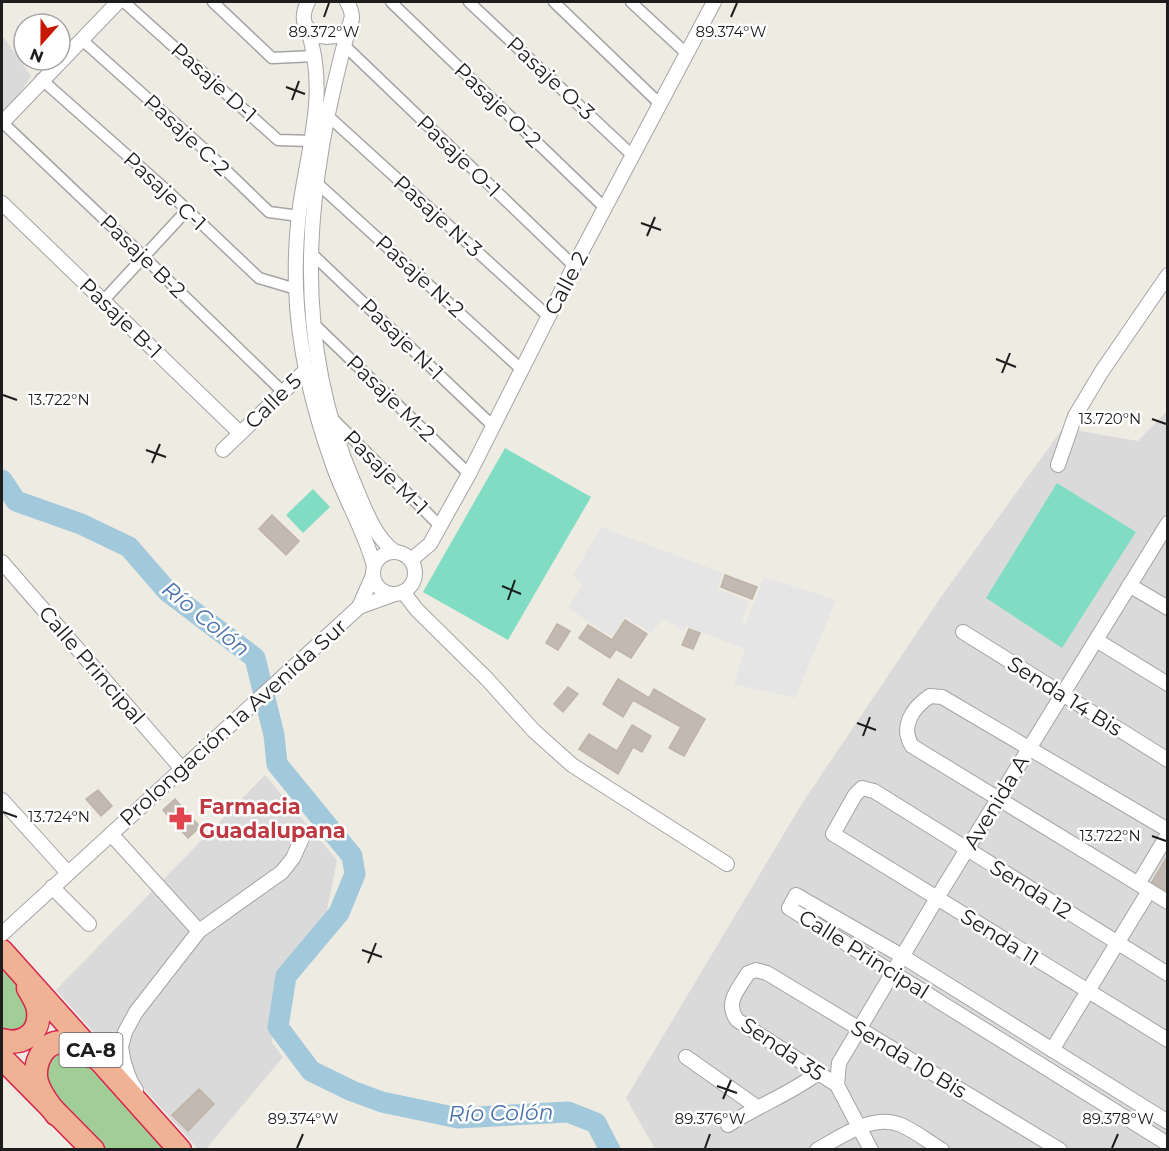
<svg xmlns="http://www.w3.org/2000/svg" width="1169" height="1151" font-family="Montserrat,sans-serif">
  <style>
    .residential { fill: #dbdada }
    .forest { fill: #a1cd97 }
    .pitch { fill: #80ddc4 }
    .parking { fill: #e5e5e5 }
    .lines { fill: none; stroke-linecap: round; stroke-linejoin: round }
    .river { stroke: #a2c8dc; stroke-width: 21 }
    .building { fill: #c2bab2; stroke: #bfb3a5; stroke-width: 1.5 }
    .pedestrian-casing { stroke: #a4a4a4; stroke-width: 13 }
    .minor-casing { stroke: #a4a4a4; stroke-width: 16 }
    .trunk-casing { stroke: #d7244e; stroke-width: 25 }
    .pedestrian { stroke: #fff; stroke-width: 10 }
    .minor { stroke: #fff; stroke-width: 14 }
    .trunk { stroke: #f0b295; stroke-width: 22 }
    .ticks { fill: none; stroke: #1d1d1d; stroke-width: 2 }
    .labels { text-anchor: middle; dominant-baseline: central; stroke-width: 5; stroke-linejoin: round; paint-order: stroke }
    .shield { fill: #fff; stroke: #616161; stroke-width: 1.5 }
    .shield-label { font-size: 20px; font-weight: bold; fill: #1d1d1d }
    .street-label { font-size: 21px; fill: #1d1d1d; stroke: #fff }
    .health-label { font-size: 21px; font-weight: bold; fill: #be3a42; stroke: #fff; text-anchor: start }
    .water-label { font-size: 22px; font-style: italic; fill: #4a70ab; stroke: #fff }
    .ticks-label { font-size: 15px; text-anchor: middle; fill: #1d1d1d; stroke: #fff; stroke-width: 5; stroke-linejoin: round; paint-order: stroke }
  </style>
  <rect width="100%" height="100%" fill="#eeebe2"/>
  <!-- residential -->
  <g class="residential">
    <path d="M2 35 31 76 2 120Z"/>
    <path d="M1167 411V1149H655L626 1098 801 805 943 594 1063 428 1138 441Z"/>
    <path d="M265 775 337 860 326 915 276 979 272 1043 283 1057 206 1149H198L56 990Z"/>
  </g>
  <!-- forest -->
  <g class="forest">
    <path d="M2 969C19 987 40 1003 21 1029L2 1033Z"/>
    <path d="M50 1051 78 1056 167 1149H103L47 1093 42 1058Z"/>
  </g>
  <!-- pitch -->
  <g class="pitch">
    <path d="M505 448 591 497 508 640 423 592Z"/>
    <path d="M1057 483 1136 532 1062 648 986 598Z"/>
    <path d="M313 489 330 507 303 533 286 515Z"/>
  </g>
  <!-- parking -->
  <path class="parking" d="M601 527 723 573 717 589 749 601 741 623 745 625 764 577 836 600 795 698 734 684 745 649 686 626 683 631 663 618 652 633 625 617 612 637 568 608 583 585 573 576Z"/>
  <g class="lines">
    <!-- river -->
    <path class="river" d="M2 480 16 501 81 524 129 547 168 592 255 658 274 735 277 764 352 856 355 874 339 913 286 976 278 1027 311 1071 352 1091 382 1102 458 1118 568 1112 596 1123 610 1150"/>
  </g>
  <!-- building -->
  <g class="building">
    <path d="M272 515 299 541 286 555 259 529Z"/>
    <path d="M725 575 757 587 752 599 721 587Z"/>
    <path d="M625 620 647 634 631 658 616 649 610 658 579 638 588 625 612 640Z"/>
    <path d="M557 624 570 631 558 650 546 643Z"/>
    <path d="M689 629 700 633 693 649 682 645Z"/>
    <path d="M618 679 649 698 654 689 705 719 684 756 669 748 681 727 633 700 623 717 603 704Z"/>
    <path d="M568 687 578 694 563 712 554 704Z"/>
    <path d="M632 725 651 736 642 752 633 747 618 774 579 749 589 734 617 751Z"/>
    <path d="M98 790 112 806 101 816 86 799Z"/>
    <path d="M175 799 200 827 188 838 163 810Z"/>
    <path d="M1167 857V891L1152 882Z"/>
    <path d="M199 1089 214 1104 188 1131 172 1115Z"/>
  </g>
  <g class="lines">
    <defs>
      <g id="pedestrian">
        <path d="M124 2 278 140 313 141"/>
        <path d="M213 2 272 58 315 56"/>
        <path d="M391 2 605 208"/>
        <path d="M469 2 632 155"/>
        <path d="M554 2 659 103"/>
        <path d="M631 2 686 53"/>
        <path d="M81 39 204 149 269 212 299 216"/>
        <path d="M344 45 574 266"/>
        <path d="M41 79 164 188 259 278 296 289"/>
        <path d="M327 115 548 316"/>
        <path d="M2 122 144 257 283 392"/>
        <path d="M317 183 522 370"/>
        <path d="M310 252 493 426"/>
        <path d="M103 301 187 210"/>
        <path d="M313 323 469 474"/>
        <path d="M331 417 440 526"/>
      </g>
      <g id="minor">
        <path d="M308 2C284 50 373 47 347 2"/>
        <path d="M351 20C307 175 288 328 353 481 363 504 374 537 394 551"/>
        <path d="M307 27C326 85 313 130 303 188 297 220 295 255 296 288 298 347 313 409 333 465 345 500 365 531 374 566"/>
        <path d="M2 123 118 2"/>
        <path d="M2 203 240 433"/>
        <path d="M223 450 307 369"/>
        <path d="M1058 465 1075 416 1102 371 1168 275"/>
        <circle cx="394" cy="573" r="21"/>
        <path d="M411 560 430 544 469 474 574 266 714 2"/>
        <path d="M2 562 182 769"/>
        <path d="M1129 585 1168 608"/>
        <path d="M403 592 417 610 487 679 534 731 572 765 727 864"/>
        <path d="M359 607 373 575"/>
        <path d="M963 632 1168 760"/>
        <path d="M1096 640 1168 684"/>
        <path d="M2 800 68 873"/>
        <path d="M1168 830 942 697 930 696C912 708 900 727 912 746L1168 902"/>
        <path d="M111 834 199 931"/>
        <path d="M1138 884 1168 834"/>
        <path d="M52 887 89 924"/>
        <path d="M2 934 359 607 395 594"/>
        <path d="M1168 974 874 791 862 788 855 795 833 834 1168 1040"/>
        <path d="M1052 1050 1149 891"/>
        <path d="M686 1057 757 1107"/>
        <path d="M837 1085 737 1020C724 1002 739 989 748 973L756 970 767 973 1060 1150"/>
        <path d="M136 1090 130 1080 124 1063 121 1047 125 1032 136 1012 199 931 282 872 293 858 303 836"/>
        <path d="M1168 1122 902 956 796 895 789 908 1168 1144"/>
        <path d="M728 1125C757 1106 790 1094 818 1073"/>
        <path d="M817 1150C840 1137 873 1113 901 1125 915 1131 929 1142 942 1150"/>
        <path d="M871 1150 837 1085 839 1063 937 898 1168 523"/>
      </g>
      <g id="trunk">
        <path d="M2 951 180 1150"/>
        <path d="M2 1040C22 1046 41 1034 38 1010 37 1002 32 995 28 988"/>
        <path d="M2 1058 93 1150"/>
        <path d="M56 1114C49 1104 40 1094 37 1082 32 1065 44 1038 65 1043 74 1045 82 1051 90 1056"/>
      </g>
    </defs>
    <!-- pedestrian casing -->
    <use href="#pedestrian" class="pedestrian-casing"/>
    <!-- minor casing -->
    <use href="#minor" class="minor-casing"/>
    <!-- trunk casing -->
    <use href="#trunk" class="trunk-casing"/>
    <!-- pedestrian -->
    <use href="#pedestrian" class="pedestrian"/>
    <!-- minor -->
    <use href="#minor" class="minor"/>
    <!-- trunk -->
    <use href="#trunk" class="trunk"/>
  </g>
  <!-- ticks -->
  <path class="ticks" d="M324 17 329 3M731 17 737 3M286 87 305 94M292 100 299 81M641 223 661 230M647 236 655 217M996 359 1016 367M1002 373 1010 353M3 395 17 400M1152 419 1166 424M146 450 166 457M152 463 160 444M502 586 521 594M508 600 515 580M857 723 876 730M863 736 870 717M3 812 17 817M1152 836 1166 841M362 950 382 957M368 963 376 943M717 1086 737 1093M723 1099 731 1080M297 1148 303 1134M705 1148 710 1134M1112 1148 1118 1134"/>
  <!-- icons -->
  <defs>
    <symbol id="pharmacy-bare" viewBox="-9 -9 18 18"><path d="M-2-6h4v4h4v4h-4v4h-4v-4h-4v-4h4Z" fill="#e0444e" stroke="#fff" stroke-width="2.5" paint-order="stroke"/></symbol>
  </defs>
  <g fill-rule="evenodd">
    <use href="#pharmacy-bare" x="164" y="802" width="33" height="33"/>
  </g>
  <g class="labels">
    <!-- shield labels -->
    <rect class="shield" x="59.5" y="1033" width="63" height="34" rx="4.5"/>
    <g class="shield-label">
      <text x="91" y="1050">CA-8</text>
    </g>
    <!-- street labels -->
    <g class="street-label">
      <text transform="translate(551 78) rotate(43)">Pasaje O-3</text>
      <text transform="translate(214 82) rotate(42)">Pasaje D-1</text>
      <text transform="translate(498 105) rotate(44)">Pasaje O-2</text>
      <text transform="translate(187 135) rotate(43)">Pasaje C-2</text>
      <text transform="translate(459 156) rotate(44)">Pasaje O-1</text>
      <text transform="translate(165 191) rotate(43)">Pasaje C-1</text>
      <text transform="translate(438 216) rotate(42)">Pasaje N-3</text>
      <text transform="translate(143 256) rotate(44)">Pasaje B-2</text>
      <text transform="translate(420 276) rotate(42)">Pasaje N-2</text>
      <text transform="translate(566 283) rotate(-62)">Calle 2</text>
      <text transform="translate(121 318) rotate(44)">Pasaje B-1</text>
      <text transform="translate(402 339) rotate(44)">Pasaje N-1</text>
      <text transform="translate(391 398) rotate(44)">Pasaje M-2</text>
      <text transform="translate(273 401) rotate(-44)">Calle 5</text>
      <text transform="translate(386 472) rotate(45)">Pasaje M-1</text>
      <text transform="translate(92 665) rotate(49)">Calle Principal</text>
      <text transform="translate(1065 696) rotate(32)">Senda 14 Bis</text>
      <text transform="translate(233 722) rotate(-42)">Prolongación 1a Avenida Sur</text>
      <text transform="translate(996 802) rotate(-59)">Avenida A</text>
      <text transform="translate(1031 889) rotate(32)">Senda 12</text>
      <text transform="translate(1000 937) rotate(32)">Senda 11</text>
      <text transform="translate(864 954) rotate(32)">Calle Principal</text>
      <text transform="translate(783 1049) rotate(34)">Senda 35</text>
      <text transform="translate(909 1059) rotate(31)">Senda 10 Bis</text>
    </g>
    <!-- health labels -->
    <g class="health-label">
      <text x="199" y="806">Farmacia<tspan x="199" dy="24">Guadalupana</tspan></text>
    </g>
    <!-- water labels -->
    <g class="water-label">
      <text transform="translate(206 619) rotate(39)">Río Colón</text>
      <text transform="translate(501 1113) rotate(-1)">Río Colón</text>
    </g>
  </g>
  <g class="ticks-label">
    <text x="731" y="37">89.374°W</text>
    <text x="324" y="37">89.372°W</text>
    <text x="59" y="405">13.722°N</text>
    <text x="1110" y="424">13.720°N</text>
    <text x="59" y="822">13.724°N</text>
    <text x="1110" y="841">13.722°N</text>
    <text x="303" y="1124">89.374°W</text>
    <text x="710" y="1124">89.376°W</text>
    <text x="1118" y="1124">89.378°W</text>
  </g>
  <!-- border -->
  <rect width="1169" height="1151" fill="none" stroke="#1d1d1d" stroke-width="6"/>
  <!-- north arrow -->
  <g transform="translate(42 42) rotate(201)"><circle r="28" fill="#ffffff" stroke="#a5a5a5" stroke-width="1.5"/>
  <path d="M0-4.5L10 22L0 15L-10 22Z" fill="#c81701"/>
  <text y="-9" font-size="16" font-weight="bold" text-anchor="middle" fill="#1d1d1d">N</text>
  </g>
</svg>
